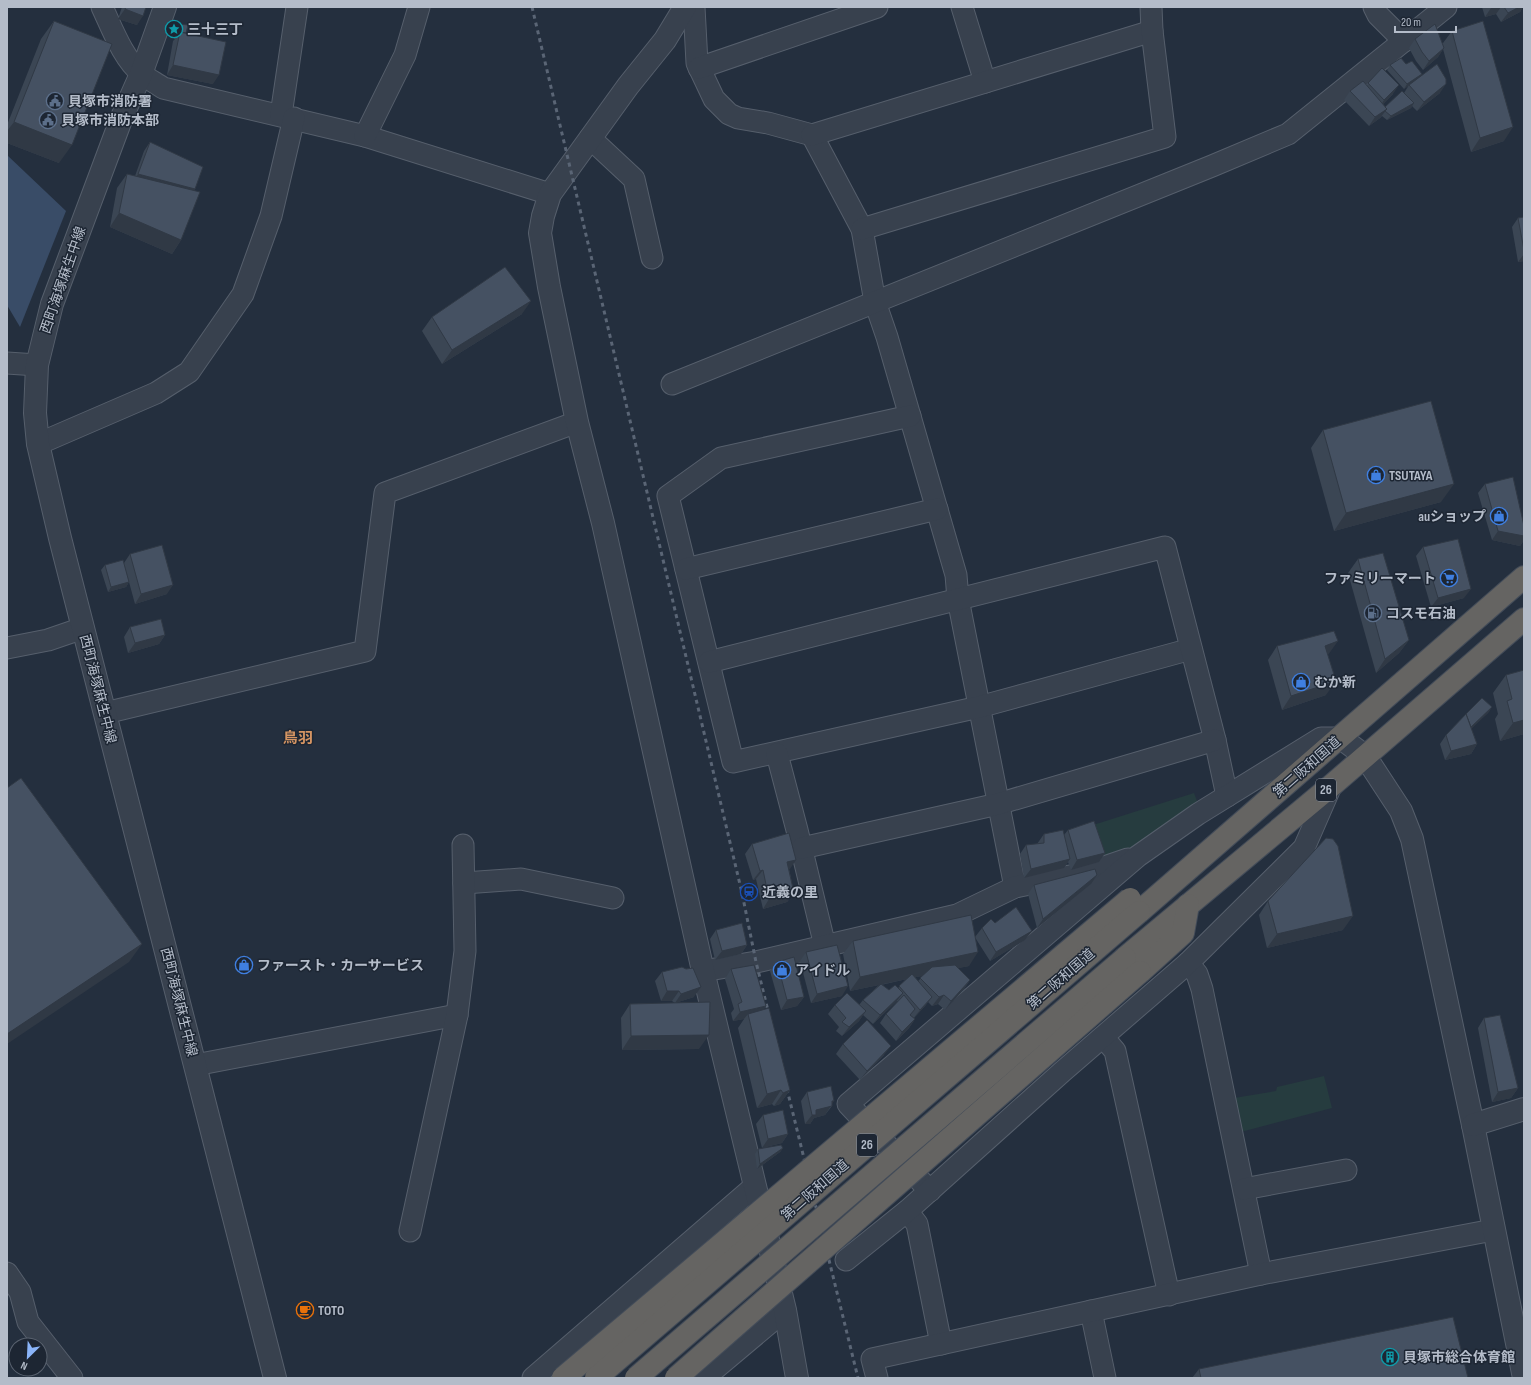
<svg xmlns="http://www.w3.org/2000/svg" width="1531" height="1385" font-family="'Sofia Sans Condensed','Noto Sans JP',sans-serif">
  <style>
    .green { fill: #263c3f }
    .water { fill: #394c67 }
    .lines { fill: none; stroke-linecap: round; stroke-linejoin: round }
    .minor-casing { stroke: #565f6c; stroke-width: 23 }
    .tertiary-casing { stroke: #565f6c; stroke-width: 24 }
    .trunk-casing { stroke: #434c59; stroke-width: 24 }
    .minor { stroke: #38414e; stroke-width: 21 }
    .tertiary { stroke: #38414e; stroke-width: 22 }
    .trunk { stroke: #656462; stroke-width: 22 }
    .rail { stroke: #5a6575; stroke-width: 3; stroke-dasharray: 4 4; stroke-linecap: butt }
    .trunk-bridge-casing { stroke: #434c59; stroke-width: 24; stroke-linecap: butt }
    .trunk-bridge { stroke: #656462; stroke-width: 22 }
    .wall { fill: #3b4654; fill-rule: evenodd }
    .shaded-wall { fill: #303945 }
    .building { fill: #455162; stroke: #303945 }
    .labels { text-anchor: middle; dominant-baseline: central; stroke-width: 3; stroke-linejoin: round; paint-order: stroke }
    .shield { fill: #1d2633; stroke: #878f9c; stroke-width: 1 }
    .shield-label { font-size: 13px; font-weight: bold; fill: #b4bcc9 }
    .poi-label { font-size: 14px; font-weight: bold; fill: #b4bcc9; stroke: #1d2633; text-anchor: start }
    .street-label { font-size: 14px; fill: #b4bcc9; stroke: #1d2633 }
    .neighbourhood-label { font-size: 15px; font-weight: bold; fill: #d59563; stroke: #1d2633 }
  </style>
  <rect width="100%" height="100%" fill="#242f3e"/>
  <!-- green -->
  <g class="green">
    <path d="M1194 793 1200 809 1104 865 1090 826Z"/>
    <path d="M1324 1076 1332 1108 1237 1133 1228 1099 1276 1091 1277 1087Z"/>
  </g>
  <!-- water -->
  <path class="water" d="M7 155 66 211 20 327 7 305Z"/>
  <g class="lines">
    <defs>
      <g id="minor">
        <path d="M102 7C112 28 123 59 142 74 148 79 156 83 163 88L365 136 550 194"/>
        <path d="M694 7 697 63 714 99 729 114 738 118 768 123 812 135 862 229 875 302 887 337 956 575 958 599 1015 887"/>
        <path d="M962 7 985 82"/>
        <path d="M1374 7 1378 15 1404 41"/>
        <path d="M699 68 877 7"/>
        <path d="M281 115 297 7"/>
        <path d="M812 135 1152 31"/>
        <path d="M365 136 405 55 419 7"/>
        <path d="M590 138 634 179 652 258"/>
        <path d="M862 229 1165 137 1152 31 1151 7"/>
        <path d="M7 363 37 365"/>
        <path d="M672 384 1212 166 1288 134 1446 7"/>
        <path d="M910 416 721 458 668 496 733 762 979 707 1191 649"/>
        <path d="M38 444 156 393 189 372 243 294 271 216 294 118"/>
        <path d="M686 569 937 509"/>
        <path d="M7 648 48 640 83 628"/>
        <path d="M709 662 1165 547 1215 740 1227 796"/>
        <path d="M105 713 365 651 385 493 577 422"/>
        <path d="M777 754 797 830 825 946"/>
        <path d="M802 848 998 804 1215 740"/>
        <path d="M464 883 521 879 613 898"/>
        <path d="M1188 963 1197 974 1202 989 1261 1274"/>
        <path d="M703 971 756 962 957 915 1015 887 1090 872 1128 859"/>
        <path d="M1103 1037 1115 1051 1169 1295"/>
        <path d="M195 1065 457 1015"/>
        <path d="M1244 1189 1346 1170"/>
        <path d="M930 1191 848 1104 1138 856 1198 814 1321 738H1341"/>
        <path d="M907 1211 917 1224 941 1344"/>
        <path d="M410 1231 457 1015 465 951 463 845"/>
        <path d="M846 1260 907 1211 1062 1072 1188 963 1304 848 1331 786"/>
        <path d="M7 1273 20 1292 28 1322 72 1378"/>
        <path d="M1091 1311 1105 1378"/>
        <path d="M533 1378 755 1186"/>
        <path d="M704 1378 785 1310"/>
        <path d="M877 1378 872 1359 1261 1274 1493 1230"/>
      </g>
      <g id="tertiary">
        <path d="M165 7 141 74 122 117 52 304 37 365 35 413 38 444 60 538 275 1378"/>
        <path d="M685 7 665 40 628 86 550 194 543 216 540 233 549 287 577 422 603 523 703 971 785 1310 797 1378"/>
        <path d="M1341 738 1365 756 1401 811 1412 839 1473 1125 1524 1378"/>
        <path d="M1473 1125 1524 1109"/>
      </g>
      <g id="trunk">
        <path d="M1139 912 1524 577"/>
        <path d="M1125 958 1331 786 1524 619"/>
        <path d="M1140 972 1183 933 1188 905"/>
      </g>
    </defs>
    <!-- minor casing -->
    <use href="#minor" class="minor-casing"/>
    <!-- tertiary casing -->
    <use href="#tertiary" class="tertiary-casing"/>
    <!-- trunk casing -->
    <use href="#trunk" class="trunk-casing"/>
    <!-- minor -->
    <use href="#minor" class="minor"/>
    <!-- tertiary -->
    <use href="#tertiary" class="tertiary"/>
    <!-- trunk -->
    <use href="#trunk" class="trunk"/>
    <!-- rail -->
    <g class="rail">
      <path d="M532 7 742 893 756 962 770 1019"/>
      <path d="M785 1081 858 1378"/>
    </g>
    <defs>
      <g id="trunk-bridge">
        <path d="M563 1378 1130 899"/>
        <path d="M596 1378 1139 912"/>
        <path d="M636 1378 1125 958"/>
        <path d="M676 1378 1140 972"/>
      </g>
    </defs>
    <!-- trunk-bridge casing -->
    <use href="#trunk-bridge" class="trunk-bridge-casing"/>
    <!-- trunk-bridge -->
    <use href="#trunk-bridge" class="trunk-bridge"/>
  </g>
  <!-- wall -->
  <g class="wall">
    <path d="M122 7H146L137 25 118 19Z"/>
    <path d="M1482 7H1523L1520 12 1501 22 1496 14 1485 17Z"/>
    <path d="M54 21 59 163 7 143V125L41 39Z"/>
    <path d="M180 24 186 33 213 84 167 75 173 41 175 39H174L177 28Z"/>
    <path d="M1452 31 1504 141 1471 152 1443 49 1438 57 1423 70 1416 61 1409 48 1415 39 1443 43Z"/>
    <path d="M1406 64 1422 74 1420 77 1440 93 1417 111 1412 106 1411 108 1387 120 1382 116 1380 118 1369 126 1344 100 1350 91 1367 85 1368 83 1393 94 1383 104 1385 107 1404 93 1409 85 1412 83 1404 89 1387 70 1390 65Z"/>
    <path d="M150 142 195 189 193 191 181 240 172 254 110 227 117 188 127 174 135 176 144 151Z"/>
    <path d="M1524 217V261L1518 262 1512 227 1518 218Z"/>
    <path d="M522 314 442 364 422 331 432 317Z"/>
    <path d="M1323 430 1441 502 1334 531 1311 448Z"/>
    <path d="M1485 484 1524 536V540L1520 546 1492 540 1478 493Z"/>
    <path d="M1423 547 1464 598 1431 607 1416 556Z"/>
    <path d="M130 554 167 594 135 604 129 582 126 587 108 592 101 570 105 565 124 563Z"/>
    <path d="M1358 559 1409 640 1399 653 1376 673 1348 573Z"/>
    <path d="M130 627 165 635 159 644 128 653 124 637Z"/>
    <path d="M1277 646 1328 655 1326 695 1282 710 1268 660Z"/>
    <path d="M1506 675 1524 734 1500 741 1495 719 1498 714 1493 693Z"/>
    <path d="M1489 712 1471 728 1477 744 1471 754 1445 760 1440 744 1446 735Z"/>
    <path d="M1068 830 1105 853 1099 862 1071 870 1068 862 1064 868 1024 878 1020 854 1026 845 1037 844 1044 834 1064 835Z"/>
    <path d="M752 844 790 869H789L794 893 787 902 763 909 756 879 753 880 745 854Z"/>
    <path d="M1091 884 1037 928 1028 894 1034 885Z"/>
    <path d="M1268 901 1343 930 1267 948 1259 915Z"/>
    <path d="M995 923 1025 940 990 961 976 939 969 966 958 968 970 980 964 989 945 1010 938 1004 932 1006 928 1002 925 1006 914 1018 915 1019 909 1028 896 1041 880 1023 886 1014 898 1001H897L873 1024 863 1015 859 1021 842 1036 836 1031 839 1027 828 1014 835 1005H859L863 1000 879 985 850 991 843 954 853 941 975 937 982 928ZM923 976 918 981 915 977ZM907 979 898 988 889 990 881 985Z"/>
    <path d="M716 930 747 945 741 954 715 960 710 939Z"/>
    <path d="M806 952 842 996 811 1003 800 961Z"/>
    <path d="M777 962 804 997 797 1006 781 1010 770 971Z"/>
    <path d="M731 969 766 1006 764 1009 790 1090 780 1104 774 1106 772 1104 757 1108 738 1028 744 1019 733 1021 731 1013 734 1009 725 979Z"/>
    <path d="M662 972 694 997 675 1003 699 1049 622 1050 621 1018 630 1004 675 1003 672 1001H661L655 981Z"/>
    <path d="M1484 1018 1518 1088 1511 1098 1492 1102 1478 1028Z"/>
    <path d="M843 1044 884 1055 860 1080 836 1054Z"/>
    <path d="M807 1092 832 1105V1106L825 1115 814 1118 810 1124H805L801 1101Z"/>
    <path d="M763 1115 788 1134 782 1143 762 1148 756 1124Z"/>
    <path d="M783 1148 780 1152 757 1169 755 1154 758 1149Z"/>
    <path d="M1199 1369 1468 1378H1192Z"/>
  </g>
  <!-- shaded-wall -->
  <g class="shaded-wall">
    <path d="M1495 7H1501L1496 14 1485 17 1491 8Z"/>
    <path d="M1519 7H1523L1520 12 1501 22 1508 13Z"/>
    <path d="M125 9 143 16 137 25 118 19Z"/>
    <path d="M1444 48 1438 57 1423 70 1429 61Z"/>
    <path d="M173 65 219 75 213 84 167 75Z"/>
    <path d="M1422 74 1419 78 1404 89 1407 84Z"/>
    <path d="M1446 84 1440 93 1417 111 1424 102Z"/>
    <path d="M1399 85 1393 94 1378 110 1384 100Z"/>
    <path d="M1414 103 1411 108 1387 120 1391 116Z"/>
    <path d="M1387 109 1380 118 1369 126 1375 117Z"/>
    <path d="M14 122 72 145 59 163 7 143V131Z"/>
    <path d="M1513 127 1504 141 1471 152 1480 138Z"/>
    <path d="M138 174 195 189 188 198 132 184Z"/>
    <path d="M119 213 181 240 172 254 110 227Z"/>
    <path d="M1524 254V261L1518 262Z"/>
    <path d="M531 301 522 314 442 364 452 350Z"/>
    <path d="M1454 484 1441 502 1334 531 1346 513Z"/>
    <path d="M1498 531 1524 536V540L1520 546 1492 540Z"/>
    <path d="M129 582 126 587 108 592 111 587Z"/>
    <path d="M173 585 167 594 135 604 141 594Z"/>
    <path d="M1471 589 1464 598 1431 607 1438 598Z"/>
    <path d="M165 635 159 644 128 653 135 643Z"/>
    <path d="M1409 640 1399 653 1376 673 1385 659Z"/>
    <path d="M1338 641 1328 655 1315 660 1325 646Z"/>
    <path d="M1336 681 1326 695 1282 710 1291 696Z"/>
    <path d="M1492 707 1489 712 1467 733 1470 728Z"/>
    <path d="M1524 720V734L1500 741 1513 723Z"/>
    <path d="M1477 744 1471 754 1445 760 1451 751Z"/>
    <path d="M1105 853 1099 862 1071 870 1077 860Z"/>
    <path d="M1070 859 1064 868 1024 878 1031 869Z"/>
    <path d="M796 860 790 869 781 872 787 862Z"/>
    <path d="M763 870 756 879 753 880 760 871Z"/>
    <path d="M1097 875 1091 884 1037 928 1043 919Z"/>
    <path d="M794 893 787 902 763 909 769 899Z"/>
    <path d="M1353 916 1343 930 1267 948 1277 934Z"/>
    <path d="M1032 931 1025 940 990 961 996 952Z"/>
    <path d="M142 944 129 962 7 1044V1034Z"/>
    <path d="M747 945 741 954 715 960 722 951Z"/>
    <path d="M978 952 969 966 850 991 860 977Z"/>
    <path d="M970 980 964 989 945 1010 951 1001Z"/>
    <path d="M848 986 842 996 811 1003 817 994Z"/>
    <path d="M701 987 694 997 675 1003 681 994Z"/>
    <path d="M667 991H679L672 1001H661Z"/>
    <path d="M903 993 896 1002 873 1024 880 1015Z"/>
    <path d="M944 995 938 1004 932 1006 939 997Z"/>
    <path d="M804 997 797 1006 781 1010 787 1000Z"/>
    <path d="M932 997 925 1006 913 1019 920 1010Z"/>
    <path d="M766 1006 759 1016 748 1014 744 1019 733 1021 740 1012Z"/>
    <path d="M866 1011 859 1021 842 1036 849 1027Z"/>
    <path d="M915 1019 909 1028 896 1041 902 1032Z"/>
    <path d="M709 1035 699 1049 622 1050 631 1036Z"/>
    <path d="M891 1046 884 1055 860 1080 867 1071Z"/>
    <path d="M1518 1088 1511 1098 1492 1102 1498 1092Z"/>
    <path d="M781 1090 772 1104 757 1108 767 1094Z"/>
    <path d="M790 1090 780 1104 774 1106 783 1093Z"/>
    <path d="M832 1101H834L825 1115 814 1118 810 1124H805L812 1115 816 1110Z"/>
    <path d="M788 1134 782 1143 762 1148 768 1139Z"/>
    <path d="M783 1148 780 1152 757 1169 760 1164Z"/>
  </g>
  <!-- building -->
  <g class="building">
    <path d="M126 7H146L143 16 125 9Z"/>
    <path d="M1504 7H1519L1508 13Z"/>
    <path d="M54 21 112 44 72 145 14 122Z"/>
    <path d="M1483 21 1513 127 1480 138 1452 31Z"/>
    <path d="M180 24 188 25 186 33 180 32 178 34Z"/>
    <path d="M1435 24 1444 48 1429 61 1422 52 1415 39Z"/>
    <path d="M180 32 226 42 219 75 173 65Z"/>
    <path d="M1401 58 1406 64 1412 61 1422 74 1407 84 1390 65Z"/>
    <path d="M1437 64 1446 79V84L1424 102 1409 85Z"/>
    <path d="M1382 68 1399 85 1384 100 1368 83Z"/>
    <path d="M1363 81 1387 109 1375 117 1350 91Z"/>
    <path d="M1402 91 1414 103 1391 116 1385 111 1387 109 1385 107Z"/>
    <path d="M150 142 203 167 195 189 138 174Z"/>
    <path d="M127 174 200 192 181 240 119 213Z"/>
    <path d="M1524 217V250L1518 218Z"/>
    <path d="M505 267 531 301 452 350 432 317Z"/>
    <path d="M1431 401 1454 484 1346 513 1323 430Z"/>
    <path d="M1513 477 1524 526V536L1498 531 1485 484Z"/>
    <path d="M1458 539 1471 589 1438 598 1423 547Z"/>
    <path d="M162 545 173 585 141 594 130 554Z"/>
    <path d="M1383 553 1409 640 1385 659 1358 559Z"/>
    <path d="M123 560 129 582 111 587 105 565Z"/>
    <path d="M161 619 165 635 135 643 130 627Z"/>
    <path d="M1334 631 1338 641 1325 646 1336 681 1291 696 1277 646Z"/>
    <path d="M1524 670V720L1513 723 1507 701 1512 699 1506 675Z"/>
    <path d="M1482 698 1492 707 1471 727 1466 714 1465 715Z"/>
    <path d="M1466 714 1477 744 1451 751 1446 735Z"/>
    <path d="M21 778 142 944 7 1034V788Z"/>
    <path d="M1094 821 1105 853 1077 860 1068 830Z"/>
    <path d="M1063 830 1070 859 1031 869 1026 845 1044 843V834Z"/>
    <path d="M789 833 796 860 787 862 794 893 769 899 763 870 760 871 752 844Z"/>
    <path d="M1326 838 1333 839 1338 846 1353 916 1277 934 1268 901Z"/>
    <path d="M1095 869 1097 875 1043 919 1034 885Z"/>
    <path d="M1016 907 1032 931 996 952 982 928 991 919 995 923Z"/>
    <path d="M971 915 978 952 860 977 853 941Z"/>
    <path d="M742 923 747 945 722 951 716 930Z"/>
    <path d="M837 945 848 986 817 994 806 952Z"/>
    <path d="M794 957 804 997 787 1000 777 962Z"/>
    <path d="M754 965 766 1006 740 1012 738 1004 742 1002 731 969Z"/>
    <path d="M955 965 970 980 951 1001 944 995 939 997 920 978 932 967Z"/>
    <path d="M682 967 686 969 693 968 701 987 681 994 679 991H667L662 972Z"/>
    <path d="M912 974 932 997 920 1010 899 986Z"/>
    <path d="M881 984 889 990 895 985 903 993 880 1015 863 1000Z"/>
    <path d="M847 993 866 1011 849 1027 842 1022 846 1018 835 1005Z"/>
    <path d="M904 995 915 1009 910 1015 915 1019 902 1032 886 1014Z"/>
    <path d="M710 1002 709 1035 631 1036 630 1004Z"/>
    <path d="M769 1008 790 1090 783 1093 781 1090 767 1094 748 1014Z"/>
    <path d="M1500 1015 1518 1088 1498 1092 1484 1018Z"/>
    <path d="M867 1020 891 1046 867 1071 843 1044Z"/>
    <path d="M831 1086 834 1101H832V1106L816 1110V1115H812L807 1092Z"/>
    <path d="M783 1110 788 1134 768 1139 763 1115Z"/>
    <path d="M781 1145 783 1148 760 1164 758 1149Z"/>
    <path d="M1453 1317 1468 1378H1201L1199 1369Z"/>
  </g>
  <!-- icons -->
  <defs>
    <symbol id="sight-ring" viewBox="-11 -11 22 22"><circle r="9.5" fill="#1d2633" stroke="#0f9aa8" stroke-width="1.5"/><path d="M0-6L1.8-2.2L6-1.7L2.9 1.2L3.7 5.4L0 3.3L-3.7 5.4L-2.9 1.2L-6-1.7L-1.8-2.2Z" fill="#0f9aa8"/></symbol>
    <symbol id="civic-ring" viewBox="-11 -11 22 22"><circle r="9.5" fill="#1d2633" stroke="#5c6f8a" stroke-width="1.5"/><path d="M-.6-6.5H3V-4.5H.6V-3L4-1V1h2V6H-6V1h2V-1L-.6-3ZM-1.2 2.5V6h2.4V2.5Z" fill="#5c6f8a"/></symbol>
    <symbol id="shop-ring" viewBox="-11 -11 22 22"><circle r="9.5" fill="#1d2633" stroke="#3f7fe0" stroke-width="1.5"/><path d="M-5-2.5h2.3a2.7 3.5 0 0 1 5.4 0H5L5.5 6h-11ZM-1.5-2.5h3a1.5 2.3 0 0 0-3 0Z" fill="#3f7fe0"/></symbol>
    <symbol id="supermarket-ring" viewBox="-11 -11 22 22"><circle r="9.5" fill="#1d2633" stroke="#3f7fe0" stroke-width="1.5"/><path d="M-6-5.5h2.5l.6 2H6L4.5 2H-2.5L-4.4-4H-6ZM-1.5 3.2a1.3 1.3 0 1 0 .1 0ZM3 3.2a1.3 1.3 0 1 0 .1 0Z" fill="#3f7fe0"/></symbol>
    <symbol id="fuel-ring" viewBox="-11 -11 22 22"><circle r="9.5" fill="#1d2633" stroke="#5c6f8a" stroke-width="1.5"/><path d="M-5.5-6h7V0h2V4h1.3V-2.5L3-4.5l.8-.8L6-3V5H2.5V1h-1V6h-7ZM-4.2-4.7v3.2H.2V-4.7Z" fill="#5c6f8a"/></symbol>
    <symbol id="station-ring" viewBox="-11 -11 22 22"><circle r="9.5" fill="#1d2633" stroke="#1a4fb4" stroke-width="1.5"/><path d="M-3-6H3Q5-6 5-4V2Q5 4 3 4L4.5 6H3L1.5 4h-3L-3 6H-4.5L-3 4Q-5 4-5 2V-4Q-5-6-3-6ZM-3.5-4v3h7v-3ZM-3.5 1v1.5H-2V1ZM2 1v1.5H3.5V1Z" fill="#1a4fb4"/></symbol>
    <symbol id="cafe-ring" viewBox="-11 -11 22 22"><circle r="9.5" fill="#1d2633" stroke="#e8710a" stroke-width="1.5"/><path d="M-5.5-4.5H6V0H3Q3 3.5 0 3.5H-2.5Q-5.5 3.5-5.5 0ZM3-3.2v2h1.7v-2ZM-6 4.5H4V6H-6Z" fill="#e8710a"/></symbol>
    <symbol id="building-ring" viewBox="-11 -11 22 22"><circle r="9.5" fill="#1d2633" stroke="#0f9aa8" stroke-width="1.5"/><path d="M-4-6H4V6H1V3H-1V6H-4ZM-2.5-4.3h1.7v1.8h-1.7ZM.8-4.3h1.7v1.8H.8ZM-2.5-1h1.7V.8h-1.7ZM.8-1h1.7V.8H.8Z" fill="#0f9aa8"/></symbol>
  </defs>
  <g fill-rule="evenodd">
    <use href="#sight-ring" x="164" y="19" width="20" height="20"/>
    <use href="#civic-ring" x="45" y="91" width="20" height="20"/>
    <use href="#civic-ring" x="38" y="110" width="20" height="20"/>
    <use href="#shop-ring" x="1366" y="465" width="20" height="20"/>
    <use href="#shop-ring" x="1489" y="506" width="20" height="20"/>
    <use href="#supermarket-ring" x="1439" y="568" width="20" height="20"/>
    <use href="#fuel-ring" x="1363" y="603" width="20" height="20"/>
    <use href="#shop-ring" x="1291" y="672" width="20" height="20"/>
    <use href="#station-ring" x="739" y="882" width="20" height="20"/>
    <use href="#shop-ring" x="234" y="955" width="20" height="20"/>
    <use href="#shop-ring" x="772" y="960" width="20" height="20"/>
    <use href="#cafe-ring" x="295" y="1300" width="20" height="20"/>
    <use href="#building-ring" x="1380" y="1347" width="20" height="20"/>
  </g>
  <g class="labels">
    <!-- shield labels -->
    <g class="shield">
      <rect x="1316" y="779" width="20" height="22" rx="3"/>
      <rect x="857" y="1134" width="20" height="22" rx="3"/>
    </g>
    <g class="shield-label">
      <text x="1326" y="790">26</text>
      <text x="867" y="1145">26</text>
    </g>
    <!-- poi labels -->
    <g class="poi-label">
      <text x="187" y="29">三十三丁</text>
      <text x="68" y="101">貝塚市消防署</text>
      <text x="61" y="120">貝塚市消防本部</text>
      <text x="1389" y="475">TSUTAYA</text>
      <text x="1486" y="516" text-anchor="end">auショップ</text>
      <text x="1436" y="578" text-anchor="end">ファミリーマート</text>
      <text x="1386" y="613">コスモ石油</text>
      <text x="1314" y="682">むか新</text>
      <text x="762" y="892">近義の里</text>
      <text x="257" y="965">ファースト・カーサービス</text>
      <text x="795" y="970">アイドル</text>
      <text x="318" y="1310">TOTO</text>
      <text x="1403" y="1357">貝塚市総合体育館</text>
    </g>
    <!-- street labels -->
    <g class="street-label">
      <text transform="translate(63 280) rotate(-71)">西町海塚麻生中線</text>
      <text transform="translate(98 689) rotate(76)">西町海塚麻生中線</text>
      <text transform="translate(1307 767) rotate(-41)">第二阪和国道</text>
      <text transform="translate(1061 979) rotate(-41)">第二阪和国道</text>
      <text transform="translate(179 1002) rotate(76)">西町海塚麻生中線</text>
      <text transform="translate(815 1190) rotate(-41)">第二阪和国道</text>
    </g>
    <!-- neighbourhood labels -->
    <g class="neighbourhood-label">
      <text x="298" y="738">鳥羽</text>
    </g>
  </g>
  <!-- border -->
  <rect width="1531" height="1385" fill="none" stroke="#b4bcc9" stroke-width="16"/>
  <!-- north arrow -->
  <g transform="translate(28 1357) rotate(204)"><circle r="19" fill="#1d2633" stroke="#59626f"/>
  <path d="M0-3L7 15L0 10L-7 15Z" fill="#8ab4f8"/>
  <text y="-6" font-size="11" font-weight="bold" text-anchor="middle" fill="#b4bcc9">N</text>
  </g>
  <!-- scale -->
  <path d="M1395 26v6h61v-6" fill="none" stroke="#b4bcc9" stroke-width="2"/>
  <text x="1401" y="26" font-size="12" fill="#b4bcc9" stroke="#1d2633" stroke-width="3" paint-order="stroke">20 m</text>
</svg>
